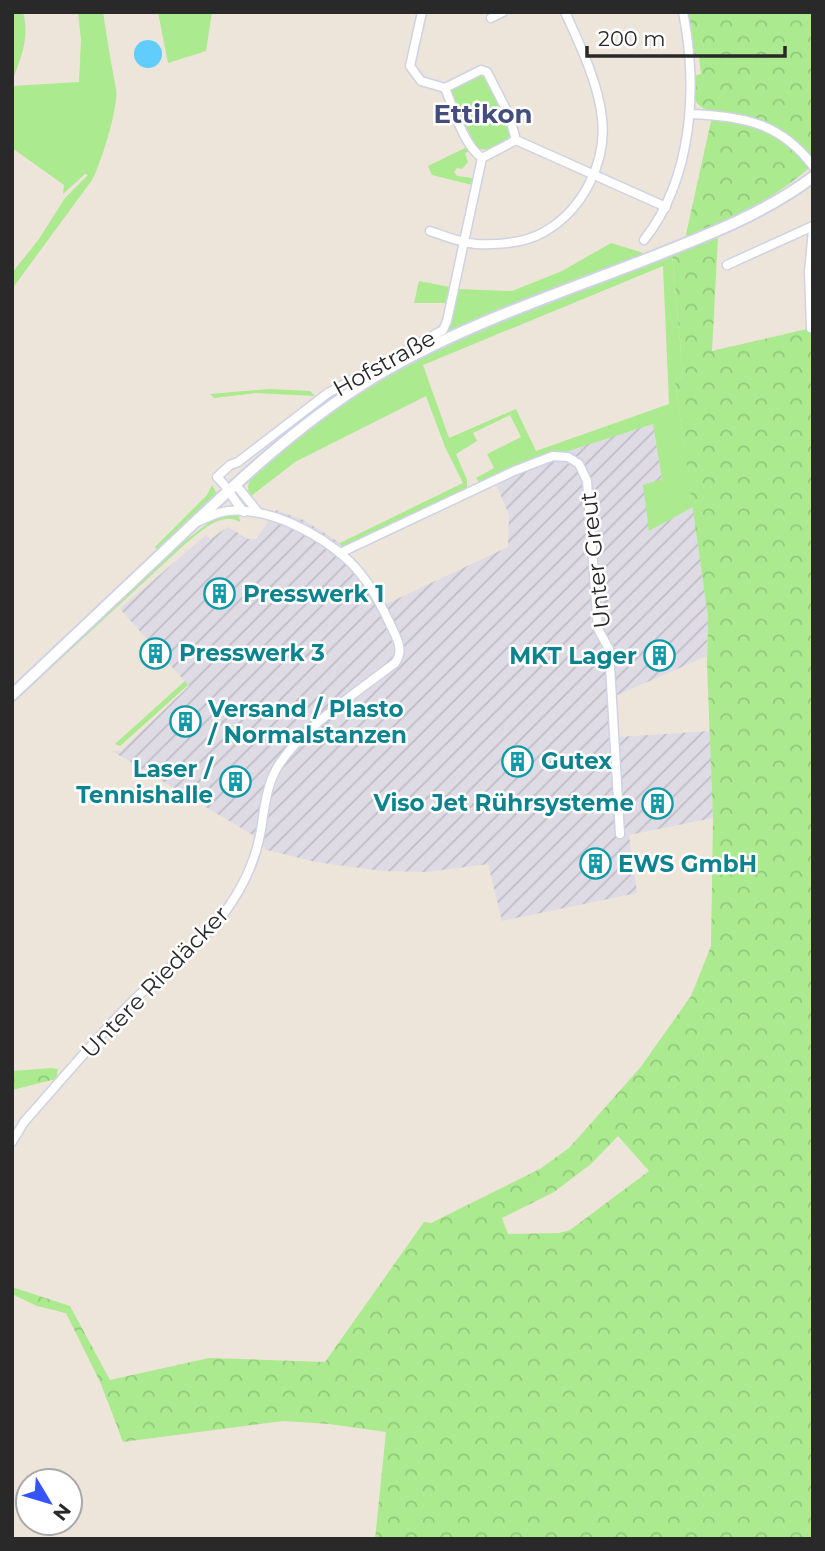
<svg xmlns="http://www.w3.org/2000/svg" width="825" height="1551" font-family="Montserrat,sans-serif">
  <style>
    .industrial { fill: url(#industrial-furrows) }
    .grass { fill: #abea8f; fill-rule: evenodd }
    .forest { fill: url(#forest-crowns); fill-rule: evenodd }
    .water { fill: #60cdfc }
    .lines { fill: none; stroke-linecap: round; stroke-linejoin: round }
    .street-casing { stroke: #ced2e4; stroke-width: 11 }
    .secondary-casing { stroke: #ced2e4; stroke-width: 14 }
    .street { stroke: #fff; stroke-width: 8 }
    .secondary { stroke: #fff; stroke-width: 10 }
    .labels { text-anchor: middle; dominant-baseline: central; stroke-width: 5; stroke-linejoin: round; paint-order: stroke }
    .street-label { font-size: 23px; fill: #292929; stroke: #fff }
    .culture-label { font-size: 23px; font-weight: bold; fill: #0d838f; stroke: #fff; text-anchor: start }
    .quarter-label { font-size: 26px; font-weight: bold; fill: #454d7f; stroke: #fff }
  </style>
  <defs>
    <pattern id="industrial-furrows" width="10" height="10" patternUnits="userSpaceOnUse" patternTransform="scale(1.75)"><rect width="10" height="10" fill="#dedbe5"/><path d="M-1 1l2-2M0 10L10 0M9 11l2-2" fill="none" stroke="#bebcc4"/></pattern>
    <pattern id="forest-crowns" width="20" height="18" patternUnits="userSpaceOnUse" patternTransform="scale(1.75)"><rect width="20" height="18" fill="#abea8f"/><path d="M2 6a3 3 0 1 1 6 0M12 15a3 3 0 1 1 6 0" fill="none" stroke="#93c97b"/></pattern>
  </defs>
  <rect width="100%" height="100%" fill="#ede5d9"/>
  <!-- industrial -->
  <path class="industrial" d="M653 424 662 479 649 531 693 507 708 617 707 656 615 696 618 737 710 731 713 818 629 835 637 893 502 921 488 864 427 872 382 871 316 862 267 850 256 837 112 751H121L189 686 120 609 206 535 210 539 228 527 248 539H256L276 510 304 520 340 543 384 605 508 547 509 515 495 482 571 449Z"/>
  <!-- grass -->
  <g class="grass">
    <path d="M12 12H23C30 38 21 57 12 82Z"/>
    <path d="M78 12H103C107 38 111 64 116 89 119 106 101 164 92 180L12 289V273L39 239 65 198 88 175 85 174 63 194 64 185 12 148V86L79 82 81 40Z"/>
    <path d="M158 12H212L206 51 168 63Z"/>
    <path d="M483 73C490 86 513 122 510 135 508 141 503 144 497 146 490 150 484 151 476 147L449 90Z"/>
    <path d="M467 147 470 151 465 153 468 162 462 169 457 168 454 172 457 176 473 178 472 185 432 175 428 166Z"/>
    <path d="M611 243 647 254 445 336 443 332 456 289 512 291 562 271Z"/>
    <path d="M672 253 683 376 675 381 693 507 649 531 643 485 662 479 653 424 565 452H558L479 482 476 478 494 468 487 454 521 437 510 415 473 433 477 441 456 454 467 480V489L342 548 340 543 463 483 445 447 426 396 295 462 251 496C246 489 248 483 252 477L296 439 348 400 375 381 419 357 472 333ZM663 266 669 404 536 451 516 409 449 438 423 365Z"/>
    <path d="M419 281 450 287 447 303H414Z"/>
    <path d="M269 389 310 391 315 396 256 393 214 398 210 394Z"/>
    <path d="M212 485 217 494 158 551 155 547 207 495Z"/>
    <path d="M231 514 239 515 240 522C221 510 199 533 184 545L12 704V701L173 550 215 518Z"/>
    <path d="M185 681 188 685 120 746 115 744Z"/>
  </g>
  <!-- forest -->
  <g class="forest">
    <path d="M687 12H813V165C775 198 731 221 685 239L713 112C691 105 693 97 693 76L701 74 699 57H693L692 32Z"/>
    <path d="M718 237 712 351 811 328 813 1539H375L386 1432 329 1424 283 1421 123 1442 101 1384 66 1313 37 1306 12 1294V1287L70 1306 110 1380 209 1358 325 1362 424 1222 431 1223 540 1169 569 1148 640 1068 691 996 711 946 713 818 707 664 708 617 675 381 683 376 672 253ZM618 1136 649 1171 570 1230 559 1233 508 1234 502 1218 554 1192 591 1164Z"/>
    <path d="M51 1068 58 1069 56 1079 12 1090V1071Z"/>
  </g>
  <!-- water -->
  <circle class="water" cx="148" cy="54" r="14"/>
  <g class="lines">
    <defs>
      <g id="street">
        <path d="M422 12 410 66 421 81 445 88"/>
        <path d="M491 18 503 12"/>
        <path d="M445 88 481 70 487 72 509 115 516 140"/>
        <path d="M445 88C454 109 462 143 482 158"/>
        <path d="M690 114C741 116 780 122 813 166"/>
        <path d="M516 140 666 207"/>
        <path d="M482 158 516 140"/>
        <path d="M430 231C445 236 461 243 476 244 499 245 525 243 544 232 583 210 607 162 602 118 598 82 580 45 565 12"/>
        <path d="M644 240C693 178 698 87 683 12"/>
        <path d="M727 265 813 226"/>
        <path d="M811 328 809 273 813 229"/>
        <path d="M236 485 258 512"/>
        <path d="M244 512C233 500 229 488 217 477L230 465 238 462 328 393 443 330 447 321 482 158"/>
        <path d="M340 553 514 471 553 456 568 457 579 464 587 481 598 629 609 649 620 834"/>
        <path d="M12 1142 24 1122C60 1082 95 1039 134 1000 163 971 197 948 222 916 241 891 254 866 260 835 264 815 264 798 272 778 288 737 360 690 395 663 405 650 396 637 390 624 380 602 367 578 349 561 319 533 269 507 228 511 217 512 207 518 197 522"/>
      </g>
      <path id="secondary" d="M12 695C66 644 120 593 174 542 240 479 309 414 388 369 469 323 560 293 647 259 705 236 762 215 813 177"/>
    </defs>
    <!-- street casing -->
    <use href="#street" class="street-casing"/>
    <!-- secondary casing -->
    <use href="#secondary" class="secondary-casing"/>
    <!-- street -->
    <use href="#street" class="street"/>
    <!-- secondary -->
    <use href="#secondary" class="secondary"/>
  </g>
  <!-- icons -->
  <defs>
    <symbol id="building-ring" viewBox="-11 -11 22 22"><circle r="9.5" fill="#fff" stroke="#0f9aa8" stroke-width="1.5"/><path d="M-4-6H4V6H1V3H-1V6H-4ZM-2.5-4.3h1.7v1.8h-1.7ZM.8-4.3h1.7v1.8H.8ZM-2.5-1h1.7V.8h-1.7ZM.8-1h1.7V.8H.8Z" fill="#0f9aa8"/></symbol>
  </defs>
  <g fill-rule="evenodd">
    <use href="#building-ring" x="202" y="576" width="35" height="35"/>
    <use href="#building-ring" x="138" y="636" width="35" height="35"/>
    <use href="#building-ring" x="642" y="638" width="35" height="35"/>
    <use href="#building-ring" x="168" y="704" width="35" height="35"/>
    <use href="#building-ring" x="500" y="744" width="35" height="35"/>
    <use href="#building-ring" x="218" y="764" width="35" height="35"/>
    <use href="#building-ring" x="640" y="786" width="35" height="35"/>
    <use href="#building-ring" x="578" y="846" width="35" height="35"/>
  </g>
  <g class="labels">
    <!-- street labels -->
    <g class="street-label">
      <text transform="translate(384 363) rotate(-29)">Hofstraße</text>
      <text transform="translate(595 560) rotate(-96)">Unter Greut</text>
      <text transform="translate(155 982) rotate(-46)">Untere Riedäcker</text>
    </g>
    <!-- culture labels -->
    <g class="culture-label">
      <text x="243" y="594">Presswerk 1</text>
      <text x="179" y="653">Presswerk 3</text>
      <text x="637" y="656" text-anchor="end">MKT Lager</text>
      <text x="208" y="709">Versand / Plasto<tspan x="208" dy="26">/ Normalstanzen</tspan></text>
      <text x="541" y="761">Gutex</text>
      <text x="213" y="769" text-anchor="end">Laser /<tspan x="213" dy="26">Tennishalle</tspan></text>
      <text x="634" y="803" text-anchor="end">Viso Jet Rührsysteme</text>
      <text x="618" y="864">EWS GmbH</text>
    </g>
    <!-- quarter labels -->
    <g class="quarter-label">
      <text x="483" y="114">Ettikon</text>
    </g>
  </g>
  <!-- border -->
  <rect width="825" height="1551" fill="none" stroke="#292929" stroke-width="28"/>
  <!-- north arrow -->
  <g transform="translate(49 1502) rotate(128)"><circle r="33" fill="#ffffff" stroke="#a9a9a9" stroke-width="2"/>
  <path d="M0-5L12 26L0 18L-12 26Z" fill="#3553ff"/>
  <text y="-10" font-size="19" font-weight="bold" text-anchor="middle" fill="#292929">N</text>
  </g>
  <!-- scale -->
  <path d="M587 46v10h198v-10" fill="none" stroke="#292929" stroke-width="3.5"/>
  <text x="598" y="46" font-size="21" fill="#292929" stroke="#ffffff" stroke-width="5" paint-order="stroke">200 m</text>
</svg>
